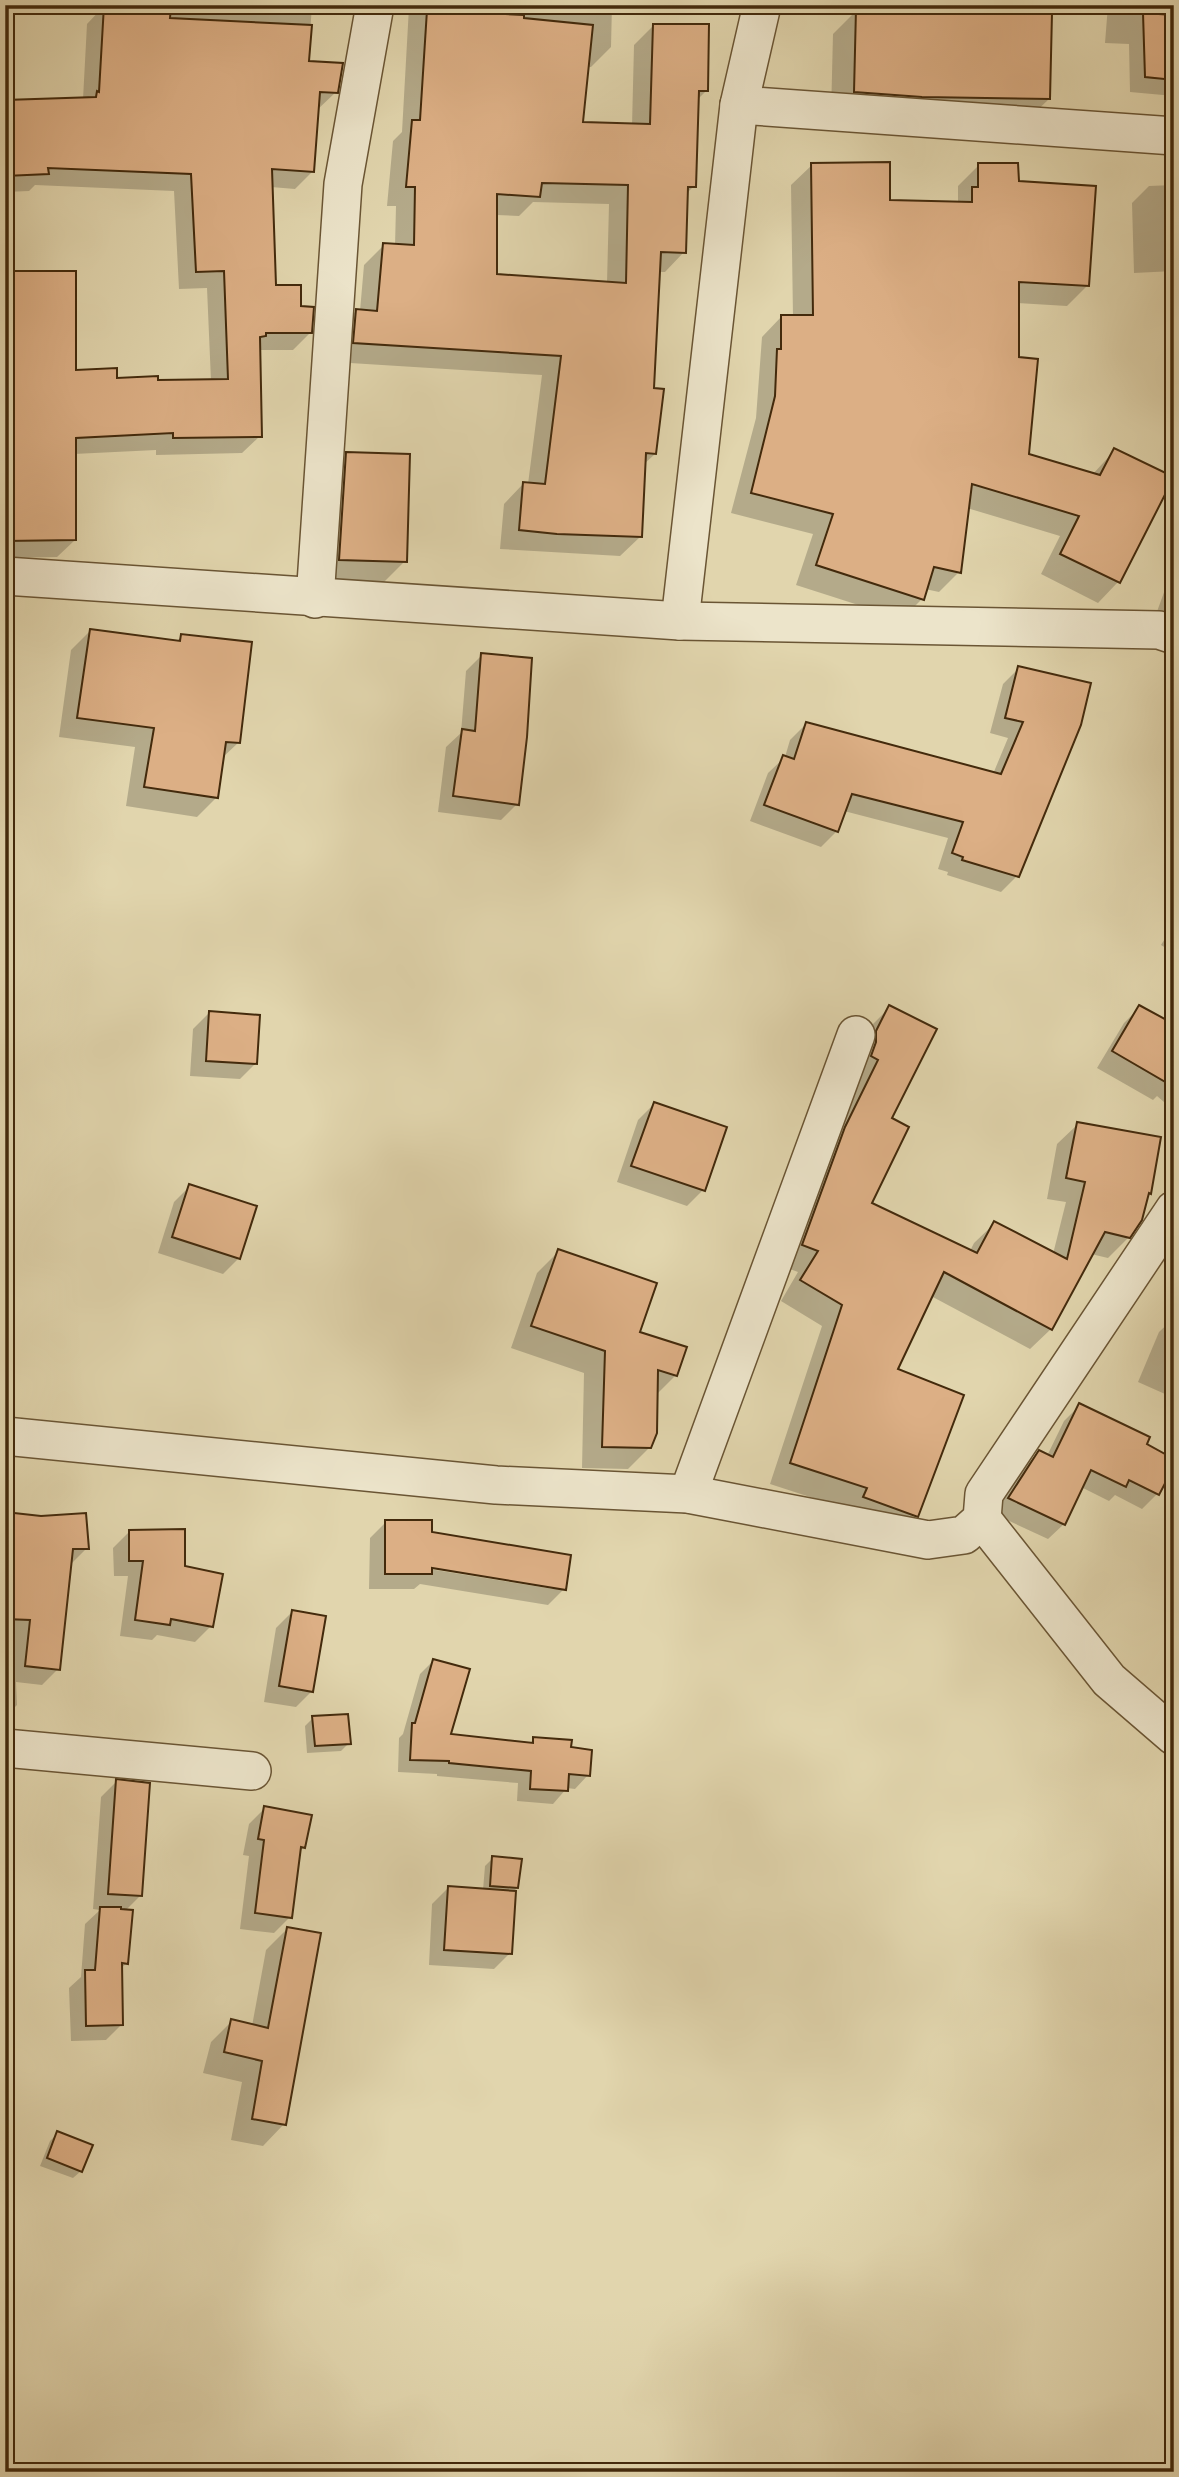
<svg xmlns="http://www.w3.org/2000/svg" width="1179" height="2477" font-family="'IM FELL French Canon',serif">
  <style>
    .shadow { fill: #0003; fill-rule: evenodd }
    .building { fill: #dcaf85; stroke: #432a0c; stroke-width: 2; fill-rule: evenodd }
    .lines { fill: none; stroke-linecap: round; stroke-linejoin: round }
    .minor-casing { stroke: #6a5534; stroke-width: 40 }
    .minor { stroke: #ece4ca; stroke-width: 37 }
  </style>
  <rect width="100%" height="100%" fill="#e1d5ad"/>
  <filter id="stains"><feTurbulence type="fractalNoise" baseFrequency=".00286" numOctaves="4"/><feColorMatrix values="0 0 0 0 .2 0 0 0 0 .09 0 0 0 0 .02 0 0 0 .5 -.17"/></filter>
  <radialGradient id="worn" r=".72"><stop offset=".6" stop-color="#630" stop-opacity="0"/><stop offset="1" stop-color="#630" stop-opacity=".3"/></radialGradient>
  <!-- shadow -->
  <g class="shadow">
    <path d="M177 5H312L308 63 336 92 317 110 313 171 295 189 271 187 275 286 299 308 310 333 293 350H258L260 436 242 453 156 455V450L74 454 75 540 57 557 5 558V272L74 372 116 380 156 382 211 381 207 288 179 289 174 191 35 185 29 191 5 192V102L83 99 87 24 104 6 176 9Z"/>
    <path d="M402 5H612L611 47 591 67H587L581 124 632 126 634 45 654 25 706 91 697 100 694 186 686 194 684 252 665 272H658L652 389 655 454 643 465 640 537 620 556 500 549 504 504 523 484H528L542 375 334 362 336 331 356 311H360L364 265 384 245 395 246 396 206H387L393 141 402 132 409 7H402ZM533 202 609 204 607 283 495 276 496 215 519 216Z"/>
    <path d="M1108 5H1174V96L1130 92 1129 44 1105 43Z"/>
    <path d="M857 10 1049 99 1025 122 831 115 833 34Z"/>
    <path d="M812 165 889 202H958V186L979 165 1017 183 1088 285 1067 306 1017 303V359L1027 455 1092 475 1115 450 1172 478 1118 582 1098 603 1041 574 1060 536 967 508 959 572 939 592 925 589 922 599 902 619 796 585 813 534 731 513 756 418 762 337 782 316 793 317 791 185Z"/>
    <path d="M1174 185V271L1134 273 1132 203 1149 186Z"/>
    <path d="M347 454 405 561 381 585 316 583 323 478Z"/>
    <path d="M1174 565V624L1155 617Z"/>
    <path d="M91 630 175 643 182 636 238 743 222 758 217 797 197 817 126 806 135 747 59 737 71 650Z"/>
    <path d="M482 655 517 804 501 820 438 812 446 747 461 733 466 671Z"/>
    <path d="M1019 668 1089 685 1017 876 1001 892 947 875 948 872 938 869 948 838 844 811 837 831 821 847 750 821 768 773 785 757 790 740 806 724 993 774 1008 738 990 733 1003 684Z"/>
    <path d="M1174 924V953L1161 945Z"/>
    <path d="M890 1007 889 1119 870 1203 970 1251 974 1243 995 1223 1053 1254 1066 1202 1047 1199 1057 1144 1078 1124 1149 1193 1129 1237 1108 1258 1091 1254 1051 1329 1030 1349 931 1296 895 1370 916 1516 895 1536 847 1509 770 1484 822 1326 781 1301 798 1272 782 1266 869 1028Z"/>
    <path d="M1140 1007 1174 1026V1105L1171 1108 1157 1096 1153 1100 1097 1068 1124 1023Z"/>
    <path d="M209 1013 256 1063 240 1079 190 1076 193 1029Z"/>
    <path d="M654 1104 703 1190 687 1206 617 1182 638 1120Z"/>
    <path d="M190 1186 239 1258 223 1274 158 1253 174 1202Z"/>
    <path d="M559 1251 676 1375 656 1395 650 1447 628 1469 582 1468 584 1373 511 1348 537 1273Z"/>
    <path d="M1174 1318V1398L1138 1382 1159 1332Z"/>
    <path d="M1079 1406 1157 1494 1142 1509 1115 1495 1109 1501 1081 1487 1064 1524 1048 1539 994 1514 1024 1467 1039 1452 1047 1456 1064 1421Z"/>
    <path d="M5 1514 87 1548 71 1564 58 1669 42 1685 16 1682 17 1705 9 1713H5V1679H10L14 1635H5Z"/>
    <path d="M386 1522 564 1589 548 1605 420 1584 414 1589H369L370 1538ZM424 1564 553 1586V1589L423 1568Z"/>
    <path d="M129 1532 183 1568 211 1626 195 1642 157 1635 152 1640 120 1636 128 1576H114L113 1548Z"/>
    <path d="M292 1612 312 1691 296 1707 264 1702 276 1628Z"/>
    <path d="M433 1661 449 1736 529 1744 534 1739 569 1749 588 1775 575 1789 567 1788 553 1804 517 1801 518 1783 437 1776V1774L398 1772 399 1738 403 1734 420 1674Z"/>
    <path d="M313 1718 349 1743 341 1751 307 1753 305 1726Z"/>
    <path d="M117 1781 141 1895 125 1911 127 1963 120 1969 122 2024 106 2040 71 2041 69 1988 81 1977 85 1924 100 1910 93 1909 101 1797Z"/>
    <path d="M265 1808 304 1847 298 1853 290 1917 274 1933 240 1929 249 1856 243 1855 249 1824Z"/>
    <path d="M493 1858 517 1888 514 1891 510 1953 494 1969 429 1965 432 1904 448 1888 483 1890 485 1866Z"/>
    <path d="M287 1929 284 2124 263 2146 231 2140 242 2082 203 2073 211 2042 232 2021 252 2026 266 1950Z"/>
    <path d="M5 2131H8L5 2150Z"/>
    <path d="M58 2133 81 2171 73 2178 40 2166 50 2141Z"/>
  </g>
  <!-- building -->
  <g class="building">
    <path d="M104 5 171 7 170 18 312 25 309 61 343 63 338 93 320 92 314 172 272 169 276 285H301V306L314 307 312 333H266V336L260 337 262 437 173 438V433L76 438V540L5 541V271H76V370L117 368V378L158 376V380L228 379 224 271 196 272 191 174 48 168 49 174 5 176V100L96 97 97 91 99 92Z"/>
    <path d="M856 9 1052 13 1050 99 922 97 854 92Z"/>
    <path d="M427 10 524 15V18L593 25 583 122 650 124 653 24H709L708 91H699L696 187H688L686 253 661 252 654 388 664 389 656 454 646 453 642 537 557 534 519 530 523 482 545 484 561 356 353 343 356 309 377 311 383 243 414 245 415 187H406L412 120H420ZM542 183 628 185 626 283 497 274V194L540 197Z"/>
    <path d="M1143 13 1174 15V80L1145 77Z"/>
    <path d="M890 162V200L972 202V187H978V163H1018L1019 181 1096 186 1089 286 1019 282V357L1038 359 1029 454 1100 475 1114 448 1174 477 1120 583 1060 554 1079 516 972 484 961 573 934 567 924 600 816 565 833 514 751 493 775 396 777 349H781V315H813L811 163Z"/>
    <path d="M346 452 410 454 407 562 339 560Z"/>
    <path d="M90 629 180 641 181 634 252 642 240 743 226 742 218 798 144 787 154 728 77 718Z"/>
    <path d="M481 653 532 658 527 737 519 805 453 796 462 729 475 731Z"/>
    <path d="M1018 666 1091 683 1081 725 1019 877 962 860 963 857 952 853 963 822 852 794 838 832 764 805 783 755 794 759 806 722 1001 774 1023 722 1005 718Z"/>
    <path d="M889 1005 937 1029 892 1118 909 1127 872 1203 977 1253 994 1221 1067 1259 1085 1182 1066 1178 1077 1122 1161 1137 1151 1194 1149 1193 1142 1220 1130 1238 1105 1232 1052 1330 944 1272 898 1369 964 1395 918 1517 863 1497 867 1488 790 1463 842 1305 800 1280 818 1251 802 1245 845 1127 878 1060 871 1056 876 1042V1031Z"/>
    <path d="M1139 1005 1174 1024V1087L1112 1051Z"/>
    <path d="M209 1011 260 1015 257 1064 206 1061Z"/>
    <path d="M654 1102 727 1127 705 1191 631 1166Z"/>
    <path d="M189 1184 257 1206 240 1259 172 1237Z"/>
    <path d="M558 1249 657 1283 640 1332 687 1347 677 1376 658 1370 657 1433 651 1448 602 1447 605 1351 531 1326Z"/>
    <path d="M1079 1403 1150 1437 1147 1444 1174 1459V1466L1159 1495 1129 1480 1126 1487 1091 1470 1065 1525 1008 1498 1039 1450 1053 1457Z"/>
    <path d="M5 1512 41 1516 86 1513 89 1549H73L60 1670 25 1666 30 1620 5 1619Z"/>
    <path d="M385 1520H432V1532L571 1555 566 1590 432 1568V1574H385Z"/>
    <path d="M185 1529V1566L223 1574 213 1627 171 1619 170 1625 135 1620 143 1561H129V1530Z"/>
    <path d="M292 1610 326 1616 313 1692 279 1686Z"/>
    <path d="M433 1659 470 1669 451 1734 533 1743V1737L572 1740 571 1747 592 1750 590 1776 569 1774 568 1791 530 1789 531 1771 449 1763V1761L410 1760 412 1723H415Z"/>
    <path d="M348 1714 351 1744 315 1746 312 1716Z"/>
    <path d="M116 1779 150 1783 142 1896 108 1894Z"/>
    <path d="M264 1806 312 1815 305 1848 301 1847 292 1918 255 1913 264 1840 258 1839Z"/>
    <path d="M492 1856 522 1859 518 1888 490 1886Z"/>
    <path d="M448 1886 516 1891 512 1954 444 1950Z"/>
    <path d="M100 1907H121V1909L133 1910 128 1964 122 1963 123 2025 86 2026 85 1970H95Z"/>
    <path d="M287 1927 321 1933 286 2125 252 2119 262 2061 224 2052 231 2019 268 2028Z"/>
    <path d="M57 2131 93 2145 82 2172 47 2158Z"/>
  </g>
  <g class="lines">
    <defs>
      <g id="minor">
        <path d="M739 105 1174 136"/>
        <path d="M5 576 680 621 1159 630 1174 635"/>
        <path d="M315 599 343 184 375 5"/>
        <path d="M680 621 739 105 762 5"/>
        <path d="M5 1436 496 1485 688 1494 928 1540 964 1535 982 1519 984 1494 1174 1210"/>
        <path d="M688 1494 856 1035"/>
        <path d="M982 1519 1109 1680 1174 1736"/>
        <path d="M5 1748 252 1771"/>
      </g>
    </defs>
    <!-- minor casing -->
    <use href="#minor" class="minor-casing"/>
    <!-- minor -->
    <use href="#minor" class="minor"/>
  </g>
  <!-- margin -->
  <rect width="1179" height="2477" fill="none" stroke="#e1d5ad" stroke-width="28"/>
  <rect x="7" y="7" width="1165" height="2463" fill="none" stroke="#432a0c" stroke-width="3.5"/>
  <rect x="14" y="14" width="1151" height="2449" fill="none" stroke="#432a0c" stroke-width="2"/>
  <rect width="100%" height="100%" filter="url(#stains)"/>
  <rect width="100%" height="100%" fill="url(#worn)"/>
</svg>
